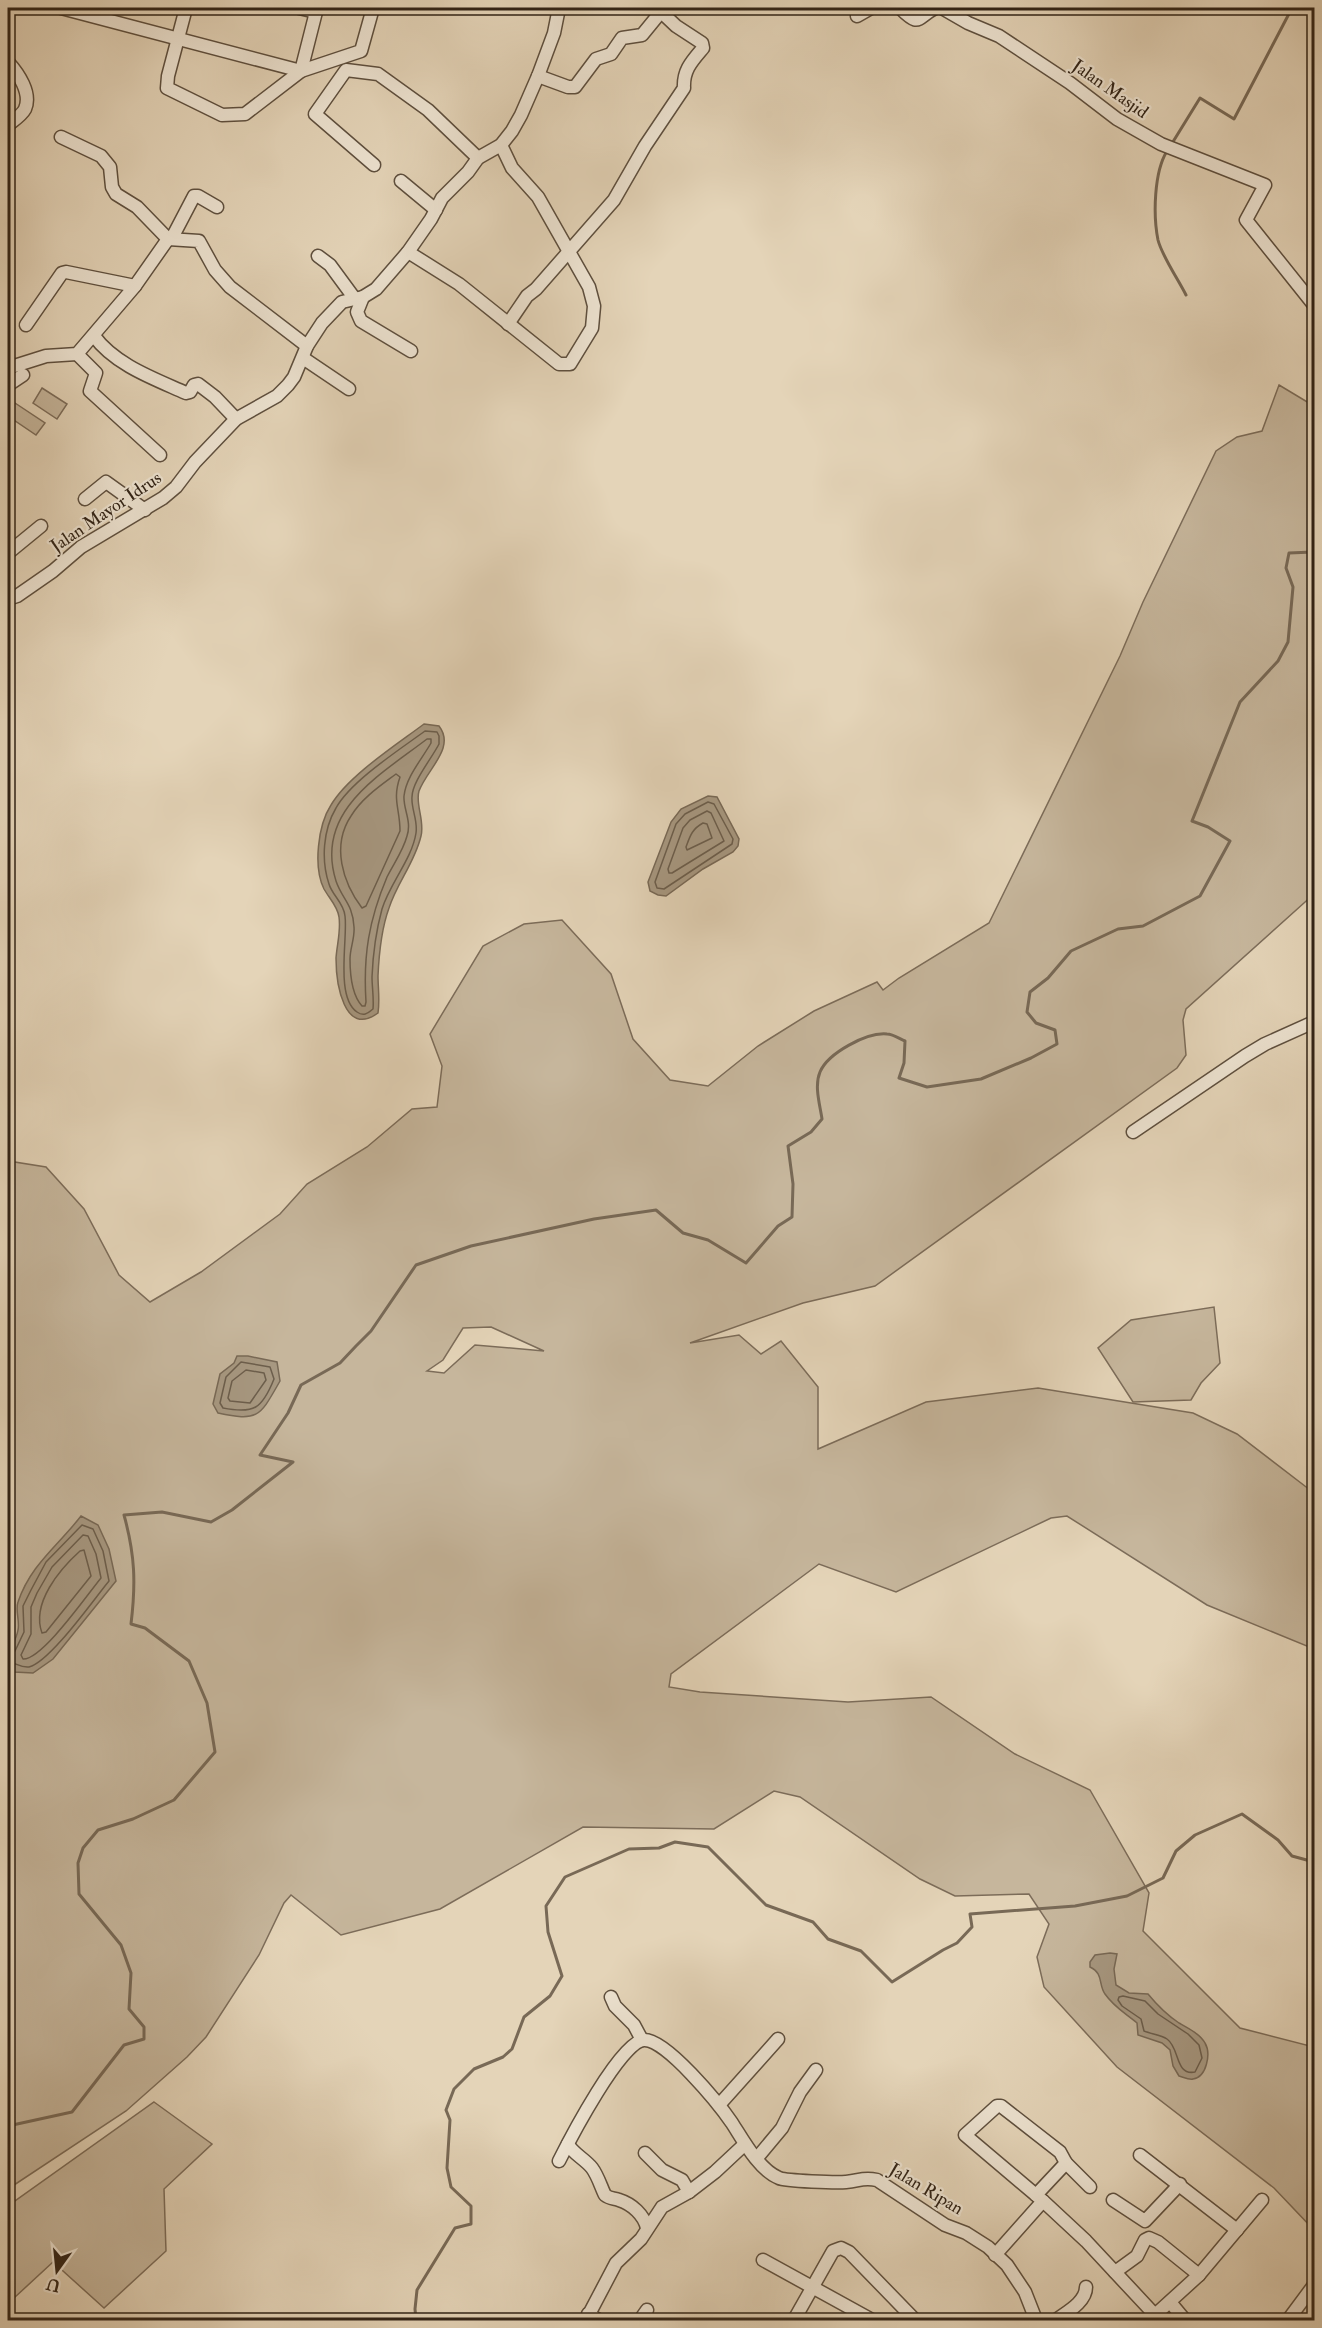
<svg xmlns="http://www.w3.org/2000/svg" width="1322" height="2328" font-family="'IM FELL Double Pica',serif">
  <style>
    .green { fill: #c6b69c; stroke: #7c6c59; stroke-width: 1.5; fill-rule: evenodd }
    .water { fill: #a79881; stroke: #786956; stroke-width: 1.5 }
    .lines { fill: none; stroke-linecap: round; stroke-linejoin: round }
    .shore { stroke: #6c5e4c; stroke-width: 1.5 }
    .stream { stroke: #786956; stroke-width: 3 }
    .minor-casing { stroke: #5e4f3e; stroke-width: 15 }
    .minor { stroke: #ede3d1; stroke-width: 12 }
    .labels { text-anchor: middle; dominant-baseline: central; stroke-width: 4.5; stroke-linejoin: round; paint-order: stroke }
    .street-label { font-size: 18px; fill: #312316; stroke: #ede3d1 }
  </style>
  <rect width="100%" height="100%" fill="#e4d4b8"/>
  <filter id="stains"><feTurbulence type="fractalNoise" baseFrequency=".00333" numOctaves="4"/><feColorMatrix values="0 0 0 0 .2 0 0 0 0 .09 0 0 0 0 .02 0 0 0 .5 -.17"/></filter>
  <radialGradient id="worn" r=".72"><stop offset=".6" stop-color="#630" stop-opacity="0"/><stop offset="1" stop-color="#630" stop-opacity=".3"/></radialGradient>
  <!-- green -->
  <g class="green">
    <path d="M1279 385 1314 406V894L1186 1009 1183 1020 1186 1055 1177 1068 875 1286 803 1303 690 1343 739 1335 761 1354 781 1341 818 1387V1449L926 1402 1038 1388 1193 1413 1237 1434 1314 1493V1649L1207 1605 1067 1516 1051 1518 896 1592 819 1564 671 1674 669 1687 700 1692 848 1702 931 1697 1015 1754 1090 1790 1149 1893 1143 1931 1240 2028 1314 2047V2230L1274 2188 1117 2067 1044 1987 1037 1957 1049 1924 1029 1894 955 1896 920 1879 800 1797 774 1791 714 1829 583 1827 440 1909 341 1935 291 1895 284 1903 259 1955 206 2037 187 2057 126 2111 8 2189V1161L46 1167 84 1209 119 1275 150 1302 201 1272 280 1214 307 1184 367 1147 412 1109 437 1107 442 1066 430 1034 483 946 524 924 562 920 611 974 633 1039 670 1080 708 1086 758 1046 814 1011 877 982 883 990 899 978 989 923 1120 656 1143 602 1216 451 1237 437 1262 431ZM491 1327 544 1351 475 1345 444 1373 427 1371 443 1360 463 1328Z"/>
    <path d="M42 388 67 404 57 419 33 403Z"/>
    <path d="M15 403 45 423 36 435 8 416Z"/>
    <path d="M1214 1307 1220 1363 1201 1383 1191 1400 1133 1402 1098 1348 1131 1320Z"/>
    <path d="M154 2102 212 2144 164 2189 166 2251 104 2308 53 2262 14 2298 8 2291V2206Z"/>
  </g>
  <!-- water -->
  <g class="water">
    <path d="M424 724 439 726C456 748 427 769 419 791 415 804 425 821 421 836 415 862 397 883 389 908 381 930 379 953 378 976 378 988 380 1000 378 1013 344 1038 336 983 336 958 337 944 341 931 339 917 338 907 329 898 324 889 313 867 318 825 331 805 348 776 396 745 424 724Z"/>
    <path d="M708 796 717 797 739 839 738 846 733 852 703 869 666 896 658 895 650 891 648 882 671 822 681 809Z"/>
    <path d="M237 1356H248L277 1362 280 1381C260 1416 259 1422 218 1413L213 1404 220 1374 234 1363Z"/>
    <path d="M81 1516 98 1525 109 1549 116 1581 53 1659 33 1673 14 1672C0 1654 15 1648 18 1630 20 1621 15 1610 18 1602 31 1564 58 1546 81 1516Z"/>
    <path d="M1110 1953 1117 1954 1114 1969 1116 1985 1129 1993 1148 1994C1157 2005 1167 2015 1179 2023 1188 2028 1200 2034 1205 2043 1211 2053 1207 2077 1193 2079 1189 2080 1183 2077 1179 2076L1173 2066 1170 2050 1162 2043 1138 2035 1137 2023C1125 2013 1114 2007 1105 1994 1098 1984 1104 1974 1090 1967V1962L1095 1955Z"/>
  </g>
  <g class="lines">
    <!-- shore -->
    <g class="shore">
      <path d="M425 731 437 732 439 736V744C432 758 412 782 412 797 411 809 418 820 416 833 412 859 390 883 382 909 376 931 373 953 372 977 372 987 374 998 373 1009 368 1013 364 1017 357 1012 335 997 348 938 345 916 344 903 332 895 329 884 321 860 323 830 336 808 351 781 399 750 425 731Z"/>
      <path d="M427 739H431V743C422 759 406 777 404 796 403 809 412 821 407 836 403 851 394 863 387 877 369 920 363 955 366 1002L365 1006H362C352 995 350 974 350 959 350 948 355 938 354 927 353 904 342 899 336 881 314 811 380 775 427 739Z"/>
      <path d="M396 774 400 777C392 800 400 808 400 831L366 906 362 908C343 883 331 846 351 816 362 798 380 786 396 774Z"/>
      <path d="M708 802 714 804 733 839 732 844 664 889 657 888 655 882 676 824 685 814Z"/>
      <path d="M707 811 711 813 724 841 672 873H669L668 869 683 828 690 820Z"/>
      <path d="M703 823 707 824 712 838 687 850 686 847C690 836 692 829 703 823Z"/>
      <path d="M241 1362 270 1367 274 1379C262 1409 254 1414 223 1408L220 1403 226 1377Z"/>
      <path d="M246 1370 264 1373 266 1380 250 1403 230 1401 228 1398 232 1381Z"/>
      <path d="M83 1535 88 1536 96 1554 101 1578C87 1595 42 1660 23 1659L21 1655 31 1634V1607L37 1593 52 1567Z"/>
      <path d="M84 1550 91 1576 46 1632 42 1633C31 1603 60 1569 80 1551Z"/>
      <path d="M8 1654 15 1651 24 1632 23 1606 31 1590 46 1562 82 1525 93 1529 103 1551 109 1581C94 1599 50 1662 29 1667 20 1668 15 1662 8 1662"/>
      <path d="M1123 1996 1145 2001 1158 2014 1188 2034 1199 2045 1202 2058 1195 2072C1175 2076 1180 2048 1167 2039 1161 2035 1151 2034 1144 2031L1141 2019 1122 2006 1118 2000 1119 1997Z"/>
    </g>
    <!-- stream -->
    <g class="stream">
      <path d="M1171 145 1200 98 1234 119 1292 8"/>
      <path d="M1167 151C1154 172 1153 215 1158 240 1162 256 1178 279 1186 295"/>
      <path d="M8 2126 72 2112 124 2045 144 2039V2027L129 2009 131 1973 121 1945 79 1894 78 1863 83 1848 98 1830 133 1819 174 1800 215 1752 207 1703 189 1661 145 1628 131 1624C136 1583 135 1555 124 1515L162 1512 211 1522 232 1510 293 1462 260 1455 288 1413 301 1385 340 1363 356 1346 371 1331 416 1265 471 1246 594 1219 656 1210 683 1233 708 1240 746 1263 778 1226 792 1217 793 1184 788 1146 811 1132 822 1119C820 1105 814 1086 820 1072 828 1053 867 1032 887 1034 893 1034 900 1039 905 1041L904 1063 899 1078 927 1087 981 1079 1031 1058 1057 1044 1055 1030 1036 1023 1027 1012 1030 992 1048 978 1071 951 1118 929 1143 926 1200 896 1230 841 1208 827 1192 821 1240 702 1278 661 1288 642 1293 587 1286 568 1289 553 1313 552 1314 491"/>
      <path d="M416 2320 415 2309 417 2290 455 2228 471 2224V2206L451 2187 447 2168 450 2120 446 2110 454 2089 474 2069 503 2057 512 2049 524 2017 550 1996 562 1976 548 1932 546 1906 565 1877 629 1849 659 1848 675 1842 708 1847 766 1905 813 1922 828 1939 861 1951 892 1982 943 1950 957 1943 972 1927 970 1914 1075 1906 1127 1896 1163 1878 1176 1851 1195 1835 1242 1814 1278 1840 1292 1856 1314 1862"/>
    </g>
    <defs>
      <g id="minor">
        <path d="M61 8 301 71 317 8"/>
        <path d="M186 8 168 76 167 88 222 115 245 114 301 71 361 51 373 8"/>
        <path d="M299 8 316 12"/>
        <path d="M900 8C920 28 916 18 935 8"/>
        <path d="M942 8 968 23 999 36 1070 83 1117 119 1161 144 1265 185 1246 220 1314 305"/>
        <path d="M857 16 871 8"/>
        <path d="M8 62C18 73 32 93 25 109 22 115 13 121 8 125"/>
        <path d="M538 76 568 87H575L596 59 611 54 622 38 642 35 660 13"/>
        <path d="M61 137 101 156 110 167 112 187 116 194 137 207 168 239 199 241 215 270 230 287 307 346"/>
        <path d="M374 165 315 114 346 70 378 74 428 110 478 158"/>
        <path d="M401 181 436 210"/>
        <path d="M172 238 194 196H198L217 207"/>
        <path d="M408 252 459 284 559 364H570L592 328 594 306 589 287 538 197 512 168 501 145"/>
        <path d="M318 256 330 265 355 299"/>
        <path d="M363 297 357 312 361 321 411 351"/>
        <path d="M508 324 527 296 536 289 614 200 645 146 684 88C683 70 692 61 703 48L702 43 676 26 657 8"/>
        <path d="M26 325 62 273 66 272 135 286"/>
        <path d="M94 336C115 365 155 379 186 393L190 392 194 385 198 384 215 397 236 419"/>
        <path d="M77 354 96 373 90 391 160 455"/>
        <path d="M303 358 349 389"/>
        <path d="M8 368 46 356 77 354 135 286 168 239"/>
        <path d="M8 385 23 375"/>
        <path d="M85 499 106 482 145 510"/>
        <path d="M8 553 41 526"/>
        <path d="M8 599 17 596 53 571 81 547 163 498 176 487 195 462 236 419 277 396 288 385 294 377 307 346 322 323 342 302 363 297 376 289 408 252 431 219 442 198 468 172 478 158 501 145 512 131 521 115 538 76 554 33 559 8"/>
        <path d="M1133 1132 1245 1056 1265 1044 1314 1022"/>
        <path d="M611 1997 615 2006 634 2025 642 2040"/>
        <path d="M719 2105 778 2039"/>
        <path d="M568 2144C572 2153 585 2159 592 2168 598 2176 601 2187 605 2195 610 2199 614 2198 619 2200 632 2204 644 2215 647 2228"/>
        <path d="M645 2153 662 2170 682 2180 689 2192"/>
        <path d="M1140 2155 1237 2230"/>
        <path d="M757 2158 782 2128 800 2092 816 2070"/>
        <path d="M559 2161C570 2139 621 2041 644 2040 666 2039 719 2104 732 2123 743 2140 759 2170 779 2178 786 2181 837 2183 846 2182 860 2181 862 2177 877 2180L945 2225 966 2233 988 2247 1007 2265 1025 2292 1036 2320"/>
        <path d="M1066 2163 1060 2152 1001 2106H997L965 2135 1043 2201 1086 2241 1155 2315 1149 2320"/>
        <path d="M1036 2195 1066 2163 1090 2187"/>
        <path d="M1113 2200 1145 2221 1180 2184"/>
        <path d="M995 2255 1043 2201"/>
        <path d="M763 2260 872 2320"/>
        <path d="M1115 2272 1137 2256 1145 2240 1149 2238 1158 2242 1199 2275"/>
        <path d="M1170 2302 1185 2320"/>
        <path d="M588 2314 599 2320"/>
        <path d="M1155 2315 1199 2275 1262 2200"/>
        <path d="M586 2320 616 2263 641 2239 662 2207 689 2192 715 2172 745 2144"/>
        <path d="M640 2320 647 2310"/>
        <path d="M794 2320 833 2251 841 2248 849 2252 915 2320"/>
        <path d="M1056 2320C1067 2312 1086 2302 1086 2287"/>
        <path d="M1288 2320 1314 2285"/>
      </g>
    </defs>
    <!-- minor casing -->
    <use href="#minor" class="minor-casing"/>
    <!-- minor -->
    <use href="#minor" class="minor"/>
  </g>
  <g class="labels">
    <!-- street labels -->
    <g class="street-label">
      <text transform="translate(1110 89) rotate(35)">Jalan Masjid</text>
      <text transform="translate(106 512) rotate(-34)">Jalan Mayor Idrus</text>
      <text transform="translate(926 2189) rotate(31)">Jalan Ripan</text>
    </g>
  </g>
  <!-- margin -->
  <rect width="1322" height="2328" fill="none" stroke="#e4d4b8" stroke-width="30"/>
  <rect x="9" y="9" width="1304" height="2310" fill="none" stroke="#312316" stroke-width="3"/>
  <rect x="15" y="15" width="1292" height="2298" fill="none" stroke="#312316" stroke-width="1.5"/>
  <!-- north arrow -->
  <g transform="translate(57 2271) rotate(195)" stroke="#ede3d1" stroke-width="4.5" paint-order="stroke">
  <path d="M0-4.5L10 22L0 15L-10 22Z" fill="#312316"/>
  <text y="-9" font-size="16" font-weight="bold" text-anchor="middle" fill="#312316">U</text>
  </g>
  <rect width="100%" height="100%" filter="url(#stains)"/>
  <rect width="100%" height="100%" fill="url(#worn)"/>
</svg>
